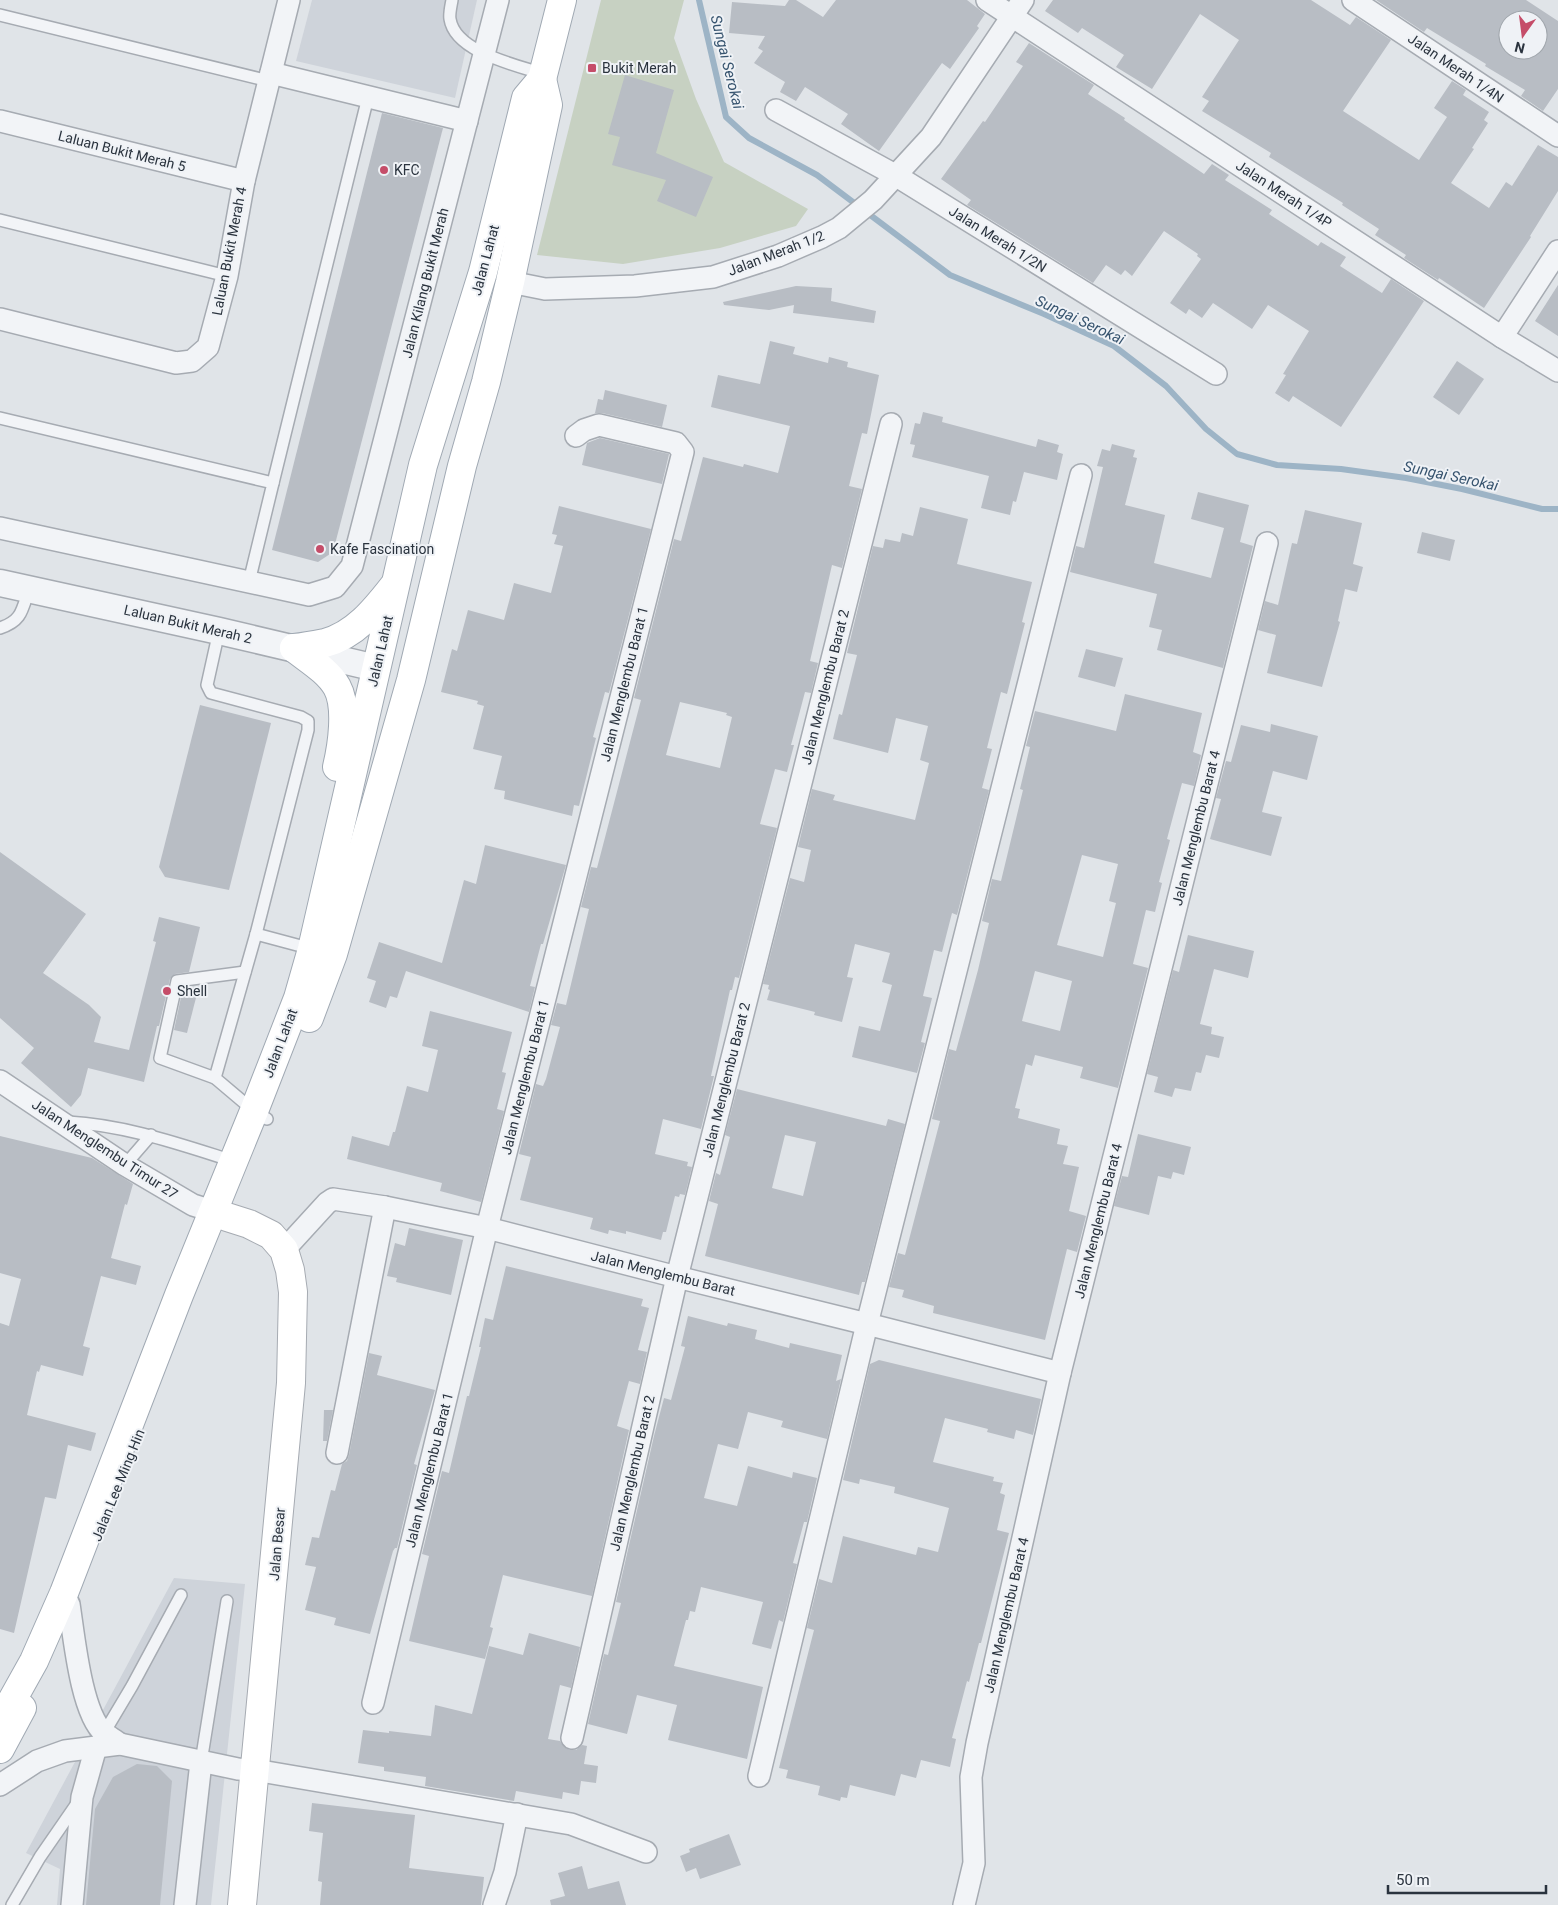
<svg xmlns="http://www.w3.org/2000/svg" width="1558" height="1905" font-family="Roboto,sans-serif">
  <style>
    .built { fill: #ced3da }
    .green { fill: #c7d1c2 }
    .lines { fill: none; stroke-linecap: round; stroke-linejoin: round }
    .stream { stroke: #9db4c6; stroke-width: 6 }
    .building { fill: #b8bdc4; fill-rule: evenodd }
    .service-casing { stroke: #a6abb2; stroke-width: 14 }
    .minor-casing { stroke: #a6abb2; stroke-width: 24 }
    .tertiary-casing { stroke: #a6abb2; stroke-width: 29 }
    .secondary-casing { stroke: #a6abb2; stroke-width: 30 }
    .primary-casing { stroke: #a0a9b3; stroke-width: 30 }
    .service { stroke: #f2f4f7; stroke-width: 11 }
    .minor { stroke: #f2f4f7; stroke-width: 21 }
    .tertiary { stroke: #f2f4f7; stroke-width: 26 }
    .secondary { stroke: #fff; stroke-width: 28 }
    .primary { stroke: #fff; stroke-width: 28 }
    .poi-dot { fill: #c54d69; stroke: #eff2f6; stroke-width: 2 }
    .labels { text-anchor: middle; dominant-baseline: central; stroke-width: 4; stroke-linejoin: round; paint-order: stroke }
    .poi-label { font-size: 14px; fill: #2a333e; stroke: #eff2f6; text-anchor: start }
    .street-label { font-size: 14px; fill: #2a333e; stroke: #eff2f6 }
    .water-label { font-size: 15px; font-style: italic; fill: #37546f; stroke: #eff2f6 }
  </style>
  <rect width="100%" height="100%" fill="#e0e4e8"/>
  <!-- built -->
  <g class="built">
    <path d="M312 0H477L455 98 296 61Z"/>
    <path d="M174 1578 245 1584 211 1905H57L60 1869 26 1853Z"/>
  </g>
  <!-- green -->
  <path class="green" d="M601 0H684L674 38 696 99 724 162 808 209 796 226 720 248 623 264 537 255Z"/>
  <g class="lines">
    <!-- stream -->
    <path class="stream" d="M699 0 726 117 749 138 817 175 950 275 1044 314 1114 346 1166 386 1206 429 1237 454 1277 465 1341 469 1406 478 1462 489 1542 509H1558"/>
  </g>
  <!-- building -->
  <g class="building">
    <path d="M789 0H796L823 17 836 0H967L985 14 977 26 979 28 950 69 942 63 879 151 841 124 848 114 805 87 796 101 780 92 785 82 754 63 763 51 758 48 765 36 729 33 732 2 785 6Z"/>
    <path d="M1053 0H1311L1350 25 1356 17 1391 40 1343 111 1419 160 1447 117 1434 108 1452 81 1466 90 1463 95 1489 112 1484 120 1488 123 1472 148 1474 149 1451 183 1489 208 1506 182 1512 186 1538 145 1558 157V191L1530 236 1531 237 1484 308 1439 278 1438 280 1404 258 1406 255 1375 235 1379 229 1342 205 1343 203 1269 157 1271 153 1202 111 1209 101 1202 97 1239 40 1200 14 1152 89 1116 67 1124 55 1082 28 1078 33 1045 11Z"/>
    <path d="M1376 0H1526L1558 21V89L1543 111 1521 96 1525 90 1485 66 1486 64 1427 28 1424 32ZM1508 20H1538V50H1508Z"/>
    <path d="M1029 43 1094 85 1088 94 1125 118 1124 120 1204 174 1212 164 1229 175 1225 180 1272 210 1269 214 1318 246 1321 242 1346 257 1340 266 1382 293 1391 279 1424 301 1341 427 1293 396 1289 402 1275 393 1286 375 1283 374 1309 331 1268 305 1252 329 1213 303 1202 318 1189 309 1186 314 1170 303 1201 259 1197 256 1198 254 1164 231 1132 276 1125 270 1121 275 1106 265 1093 283 967 205 971 200 941 179 983 121 985 122 1023 66 1016 62Z"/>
    <path d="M625 75 674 90 656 153 713 177 696 217 657 201 666 180 612 165 620 137 608 134Z"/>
    <path d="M382 113 443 128 333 552 318 562 272 550Z"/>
    <path d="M1558 285V336L1535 321Z"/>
    <path d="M796 286 832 288 831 301 876 311 874 323 793 313 794 305 769 310 724 305 723 302Z"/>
    <path d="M770 341 795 347 793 354 828 363 829 357 848 362 847 367 879 375 867 434 862 433 849 486 862 489 842 568 832 565 810 661 818 663 811 693 805 692 791 745H794L787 772 775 769 760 824 777 828 739 978 735 977 732 990H730L711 1076H714L701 1129 663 1119 655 1154 688 1162 687 1166 692 1167 685 1195 680 1194 679 1197 675 1196 666 1232H663L661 1240 626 1231V1234L609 1230 608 1234 590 1229 593 1218 520 1200 531 1157 519 1154 536 1084 543 1086 546 1079 560 1027 551 1025 557 1003 566 1005 589 909 581 907 591 867 597 868 641 700 634 698 674 539 681 541 703 457 743 467 744 464 778 473 790 426 711 407 718 375 760 384ZM680 702 727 713 726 715 732 717 720 768 666 755Z"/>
    <path d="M1457 361 1484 379 1459 415 1433 397Z"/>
    <path d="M605 390 667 405 662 427 602 413H595L598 399 603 400Z"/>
    <path d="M923 412 943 417 942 422 1036 447 1038 439 1059 445 1057 452 1063 454 1057 480 1024 472 1016 502 1013 501 1010 515 981 508 989 476 912 457 915 445 910 444 915 423 920 424Z"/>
    <path d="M600 438 669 454 662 484 582 465 587 443Z"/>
    <path d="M1112 444 1135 450 1133 457 1137 458 1125 505 1165 515 1154 563 1211 578 1224 528 1191 519 1198 492 1249 505 1240 542 1253 546 1223 668 1157 650 1162 630 1149 627 1157 594 1070 572 1076 546 1084 548 1103 467 1097 466 1102 449 1110 451Z"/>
    <path d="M559 506 651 529 609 693 605 692 593 737 596 738 579 806 574 805 572 816 504 799 505 791 494 789 502 756 473 749 484 706 477 704 478 701 441 692 452 649 457 651 468 610 504 620 514 583 551 593 563 546 554 544 557 535 552 534Z"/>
    <path d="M920 507 968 519 957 564 1032 582 1022 622 1025 623 1007 694 1001 692 987 748 992 749 982 788 989 790 957 915 952 913 942 952 934 950 923 996 932 998 921 1042 925 1043 917 1073 852 1057 859 1026 880 1031 892 985 882 982 890 953 855 944 847 977 853 978 842 1022 814 1015 815 1012 767 1000 770 990 768 989 769 985 763 984 790 878 804 882 811 850 798 847 812 789 835 795 833 800 915 820 929 763 920 760 928 726 896 718 888 753 833 739 839 714 842 715 857 655 847 653 873 546 883 548 885 539 900 542 902 533 913 536Z"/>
    <path d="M1305 510 1362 523 1353 564 1363 567 1357 592 1345 589 1338 621 1340 622 1322 687 1267 673 1276 635 1258 630 1265 601 1278 605 1292 543 1297 544Z"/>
    <path d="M1422 532 1455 540 1450 561 1417 553Z"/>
    <path d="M1086 649 1123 658 1115 687 1078 677Z"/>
    <path d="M1125 694 1202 713 1193 752 1201 755 1194 786 1182 783 1167 839 1170 840 1159 882 1162 883 1155 912 1146 910 1133 964 1148 968 1118 1088 1080 1078 1083 1067 1035 1055 1032 1066 1026 1064 1015 1108 1020 1109 1018 1118 1060 1129 1057 1144 1068 1146 1063 1164 1079 1167 1069 1211 1086 1216 1077 1252 1067 1249 1045 1340 933 1313 934 1306 902 1297 904 1290 889 1287 898 1253 905 1255 940 1121 932 1119 949 1049 956 1051 978 970 989 923 982 921 992 879 1001 881 1023 790 1020 789 1030 747 1026 746 1035 711 1116 731ZM1082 855 1118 864 1109 901 1116 903 1103 957 1057 945ZM1035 971 1072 981 1060 1031 1022 1021Z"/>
    <path d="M200 705 271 723 229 890 165 877 159 867Z"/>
    <path d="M1271 724 1318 736 1307 780 1273 771 1262 812 1282 817 1271 856 1210 839 1221 799 1216 798 1226 761 1231 762 1241 725 1270 732Z"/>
    <path d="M485 845 566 865 543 944H541L530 986 535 987 529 1012 406 971 397 998 390 996 386 1008 369 1002 376 981 367 978 379 942 442 963 464 880 476 884Z"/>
    <path d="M0 852 86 914 43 973 89 1005 101 1017 94 1042 129 1050 156 942 153 941 159 917 200 927 189 972 175 974 170 979 159 1026H157L144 1082 88 1068 81 1095 71 1107 21 1063 34 1048 0 1018Z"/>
    <path d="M1188 935 1254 951 1248 978 1214 969 1200 1024 1212 1027 1211 1034 1224 1037 1219 1058 1206 1055 1201 1073 1196 1072 1191 1091 1175 1088 1172 1097 1154 1092 1158 1077 1147 1074 1173 970 1179 972Z"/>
    <path d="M199 986 187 1033 174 1030 183 988Z"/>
    <path d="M430 1011 512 1032 502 1072 506 1073 497 1109 504 1111 481 1202 440 1191 442 1183 347 1159 352 1136 389 1146 393 1132H395L407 1086 428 1092 438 1050 422 1046Z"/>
    <path d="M737 1089 886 1126 888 1119 905 1124 865 1282H862L859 1295 705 1256 718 1204 709 1201 716 1173 720 1175 730 1137 725 1135ZM785 1135 816 1142 803 1196 772 1188Z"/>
    <path d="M1138 1134 1191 1147 1184 1175 1173 1172 1171 1179 1158 1176 1149 1215 1114 1206 1122 1176 1128 1177Z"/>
    <path d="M0 1136 92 1158 133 1184 127 1205 125 1204 111 1258 141 1266 136 1285 101 1276 83 1346 90 1348 83 1376 41 1365 39 1372 37 1371 27 1415 96 1433 91 1451 68 1445 56 1499 45 1497 14 1633 0 1629V1323L9 1326 21 1279 0 1273Z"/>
    <path d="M409 1228 463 1240 451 1295 396 1282 397 1278 387 1276 395 1243 405 1246Z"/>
    <path d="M506 1266 643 1299 641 1306 649 1308 638 1350 647 1352 640 1384 629 1381 617 1426 629 1430 592 1596 503 1575 490 1627 493 1628 485 1659 409 1641 429 1556 422 1554 442 1471 449 1473 467 1396H469L481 1347H479L485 1318 493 1320Z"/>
    <path d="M688 1316 727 1326 728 1323 757 1330 755 1339 789 1348 790 1343 842 1355 836 1381 841 1379 827 1439 781 1427 783 1421 748 1412 738 1449 718 1444 704 1498 737 1506 748 1466 792 1478 793 1472 817 1478 807 1522H804L793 1563 797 1564 783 1622 779 1620 771 1649 752 1644 763 1602 701 1587 695 1612 690 1611 688 1620H686L674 1666 763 1687 747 1759 668 1740 677 1705 637 1695 627 1734 588 1724 604 1654 608 1655 621 1603 616 1602 654 1436 664 1398 671 1400 685 1347 681 1346Z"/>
    <path d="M369 1353 382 1356 377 1375 435 1390 414 1464 417 1465 397 1548H395L393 1551 370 1634 334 1625 336 1618 305 1610 316 1567 305 1565 312 1537 319 1538 331 1490 335 1491 342 1464 347 1461 349 1455Z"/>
    <path d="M879 1360 1041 1399 1033 1435 1016 1430 1014 1439 987 1432 988 1429 945 1418 933 1462 994 1477 993 1481 1003 1483 1000 1493 1005 1495 997 1530 1009 1533 981 1643H979L969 1682 967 1681 952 1738 956 1739 950 1767 921 1760 916 1778 901 1774 895 1796 850 1785 847 1798 841 1797 840 1801 818 1795 820 1786 786 1778 788 1770 779 1768 814 1630 807 1628 819 1579 832 1583 843 1536 916 1555 918 1547 938 1552 949 1508 894 1493 895 1487 860 1479 859 1484 843 1480 870 1364Z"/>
    <path d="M324 1410H333L327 1441H323Z"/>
    <path d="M529 1633 580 1647 571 1688 560 1685 548 1739 560 1741 564 1747 570 1750H576L582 1745 587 1746 584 1764 598 1766 596 1783 581 1781 579 1795 563 1792 562 1799 516 1791 514 1801 425 1786 426 1777 384 1771V1767L358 1763 363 1730 389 1733V1731L431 1736 435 1705 472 1714 489 1646 523 1655Z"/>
    <path d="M137 1764 157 1766 172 1781 160 1905H86L95 1809 113 1777Z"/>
    <path d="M312 1803 415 1815 409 1868 484 1877 481 1905H320L322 1882 318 1881 323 1833 309 1831Z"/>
    <path d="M729 1834 741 1865 700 1879 696 1868 686 1872 680 1856 690 1852 689 1849Z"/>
    <path d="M582 1866 588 1889 619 1881 626 1905H551L550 1900 565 1896 558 1873Z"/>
  </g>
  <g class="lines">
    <defs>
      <g id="service">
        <path d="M452 0C451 6 449 14 450 19 455 52 516 65 543 74"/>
        <path d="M0 15 269 81"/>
        <path d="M0 220 227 276"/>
        <path d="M0 418 273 483 249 582"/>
        <path d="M273 483 368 97"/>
        <path d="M0 628C22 621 22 610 29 589"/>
        <path d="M219 631 207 685 211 693 301 717 308 721V730L256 934 215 1078 254 1111 267 1119"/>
        <path d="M256 934 312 949"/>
        <path d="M215 1078 160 1058 177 981 245 972"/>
        <path d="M68 1122C125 1125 179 1144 233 1161"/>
        <path d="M125 1165 151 1135"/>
        <path d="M104 1733 132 1686 181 1595"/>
        <path d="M201 1762 227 1601"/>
        <path d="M12 1905 40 1857 78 1802"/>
      </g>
      <g id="minor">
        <path d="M987 0 1502 337 1558 371"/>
        <path d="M1353 0 1558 136"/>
        <path d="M271 73 467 121"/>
        <path d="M776 110 895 175 1216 374"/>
        <path d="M0 121 244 181"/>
        <path d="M510 282 545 289 635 286 713 277 778 256 822 237 839 228 873 200 931 137 1023 0"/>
        <path d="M0 319 176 363 192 361 208 347 227 276 244 181 289 0"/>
        <path d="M1502 337 1558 251"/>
        <path d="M0 528 309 595 335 587 352 566 498 0"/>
        <path d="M0 1081 125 1165 193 1205 212 1211"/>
        <path d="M284 1250 327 1203 333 1199 385 1207 487 1228 677 1277 867 1324 1060 1373"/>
        <path d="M337 1453 385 1207"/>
        <path d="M69 1604C74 1636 81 1713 104 1733 109 1737 115 1740 120 1744"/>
        <path d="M373 1703 487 1228 683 452 676 443 599 425 584 430 576 436"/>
        <path d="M572 1738 677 1277 891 424"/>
        <path d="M759 1776 867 1324 1081 475"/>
        <path d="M0 1785 37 1761 65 1751 120 1744 238 1769 255 1770 571 1824 646 1852"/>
        <path d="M72 1905 82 1797 96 1747"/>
        <path d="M185 1905 201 1762"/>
        <path d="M494 1905 505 1872 517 1814"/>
        <path d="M964 1905 974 1863 971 1777 977 1743 1060 1373 1267 543"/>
      </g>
      <path id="tertiary" d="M0 583 219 631 376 668"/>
      <path id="secondary" d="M227 1217 249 1224 271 1235 284 1250 290 1270 293 1292 291 1383 242 1905"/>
      <g id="primary">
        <path d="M294 648C309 660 328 671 337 687 348 707 342 746 337 767"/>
        <path d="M294 648C305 647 315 645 325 643 355 635 375 610 393 587"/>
        <path d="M309 1018 333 954 411 680 462 466 486 382 510 282 548 105 542 79"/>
        <path d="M0 1722 34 1661 64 1593 179 1295 254 1111 298 998 312 949 423 465 483 272 526 98 542 79 562 0"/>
        <path d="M0 1749 22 1708"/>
      </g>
    </defs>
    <!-- service casing -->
    <use href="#service" class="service-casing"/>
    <!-- minor casing -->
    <use href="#minor" class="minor-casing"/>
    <!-- tertiary casing -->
    <use href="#tertiary" class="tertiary-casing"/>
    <!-- secondary casing -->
    <use href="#secondary" class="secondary-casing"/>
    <!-- primary casing -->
    <use href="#primary" class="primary-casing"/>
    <!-- service -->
    <use href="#service" class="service"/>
    <!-- minor -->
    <use href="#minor" class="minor"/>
    <!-- tertiary -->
    <use href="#tertiary" class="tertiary"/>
    <!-- secondary -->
    <use href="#secondary" class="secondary"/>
    <!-- primary -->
    <use href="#primary" class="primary"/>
  </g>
  <!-- markers -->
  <g class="poi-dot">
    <rect x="587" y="63" width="10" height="10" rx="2.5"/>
    <circle cx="384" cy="170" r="5"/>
    <circle cx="320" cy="549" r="5"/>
    <circle cx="167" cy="991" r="5"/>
  </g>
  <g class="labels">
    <!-- poi labels -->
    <g class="poi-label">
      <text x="602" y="68">Bukit Merah</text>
      <text x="394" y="170">KFC</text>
      <text x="330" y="549">Kafe Fascination</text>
      <text x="177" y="991">Shell</text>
    </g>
    <!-- street labels -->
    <g class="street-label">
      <text transform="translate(1456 68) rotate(34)">Jalan Merah 1/4N</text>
      <text transform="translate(122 151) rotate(14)">Laluan Bukit Merah 5</text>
      <text transform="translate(1284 194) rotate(33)">Jalan Merah 1/4P</text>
      <text transform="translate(998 239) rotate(32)">Jalan Merah 1/2N</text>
      <text transform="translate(229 251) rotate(-79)">Laluan Bukit Merah 4</text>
      <text transform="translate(776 253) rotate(-21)">Jalan Merah 1/2</text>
      <text transform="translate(485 260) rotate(-75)">Jalan Lahat</text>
      <text transform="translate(425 283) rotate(-76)">Jalan Kilang Bukit Merah</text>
      <text transform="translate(188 624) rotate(13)">Laluan Bukit Merah 2</text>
      <text transform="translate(380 651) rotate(-77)">Jalan Lahat</text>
      <text transform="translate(624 684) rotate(-76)">Jalan Menglembu Barat 1</text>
      <text transform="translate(825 687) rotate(-76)">Jalan Menglembu Barat 2</text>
      <text transform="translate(1196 828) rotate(-76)">Jalan Menglembu Barat 4</text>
      <text transform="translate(280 1043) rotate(-69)">Jalan Lahat</text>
      <text transform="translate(525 1077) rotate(-76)">Jalan Menglembu Barat 1</text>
      <text transform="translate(726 1080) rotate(-76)">Jalan Menglembu Barat 2</text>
      <text transform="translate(105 1149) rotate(33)">Jalan Menglembu Timur 27</text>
      <text transform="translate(1098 1221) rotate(-76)">Jalan Menglembu Barat 4</text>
      <text transform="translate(663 1273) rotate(14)">Jalan Menglembu Barat</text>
      <text transform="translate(429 1470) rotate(-76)">Jalan Menglembu Barat 1</text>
      <text transform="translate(632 1473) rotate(-77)">Jalan Menglembu Barat 2</text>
      <text transform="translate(118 1485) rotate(-68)">Jalan Lee Ming Hin</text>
      <text transform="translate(277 1544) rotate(-85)">Jalan Besar</text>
      <text transform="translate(1006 1615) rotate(-77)">Jalan Menglembu Barat 4</text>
    </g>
    <!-- water labels -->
    <g class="water-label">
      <text transform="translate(727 62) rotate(76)">Sungai Serokai</text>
      <text transform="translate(1080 320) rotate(25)">Sungai Serokai</text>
      <text transform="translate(1451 476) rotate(12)">Sungai Serokai</text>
    </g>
  </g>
  <!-- north arrow -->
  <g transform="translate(1523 35) rotate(194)"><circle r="24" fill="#eff2f6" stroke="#a0a6ac"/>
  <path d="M0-4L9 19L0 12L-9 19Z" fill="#c54d69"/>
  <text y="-8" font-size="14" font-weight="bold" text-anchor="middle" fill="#2a333e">N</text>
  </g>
  <!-- scale -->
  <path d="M1388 1885v8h158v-8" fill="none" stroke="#2a333e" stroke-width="2.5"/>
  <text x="1396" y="1885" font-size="15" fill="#2a333e" stroke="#eff2f6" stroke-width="4" paint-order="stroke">50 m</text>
</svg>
